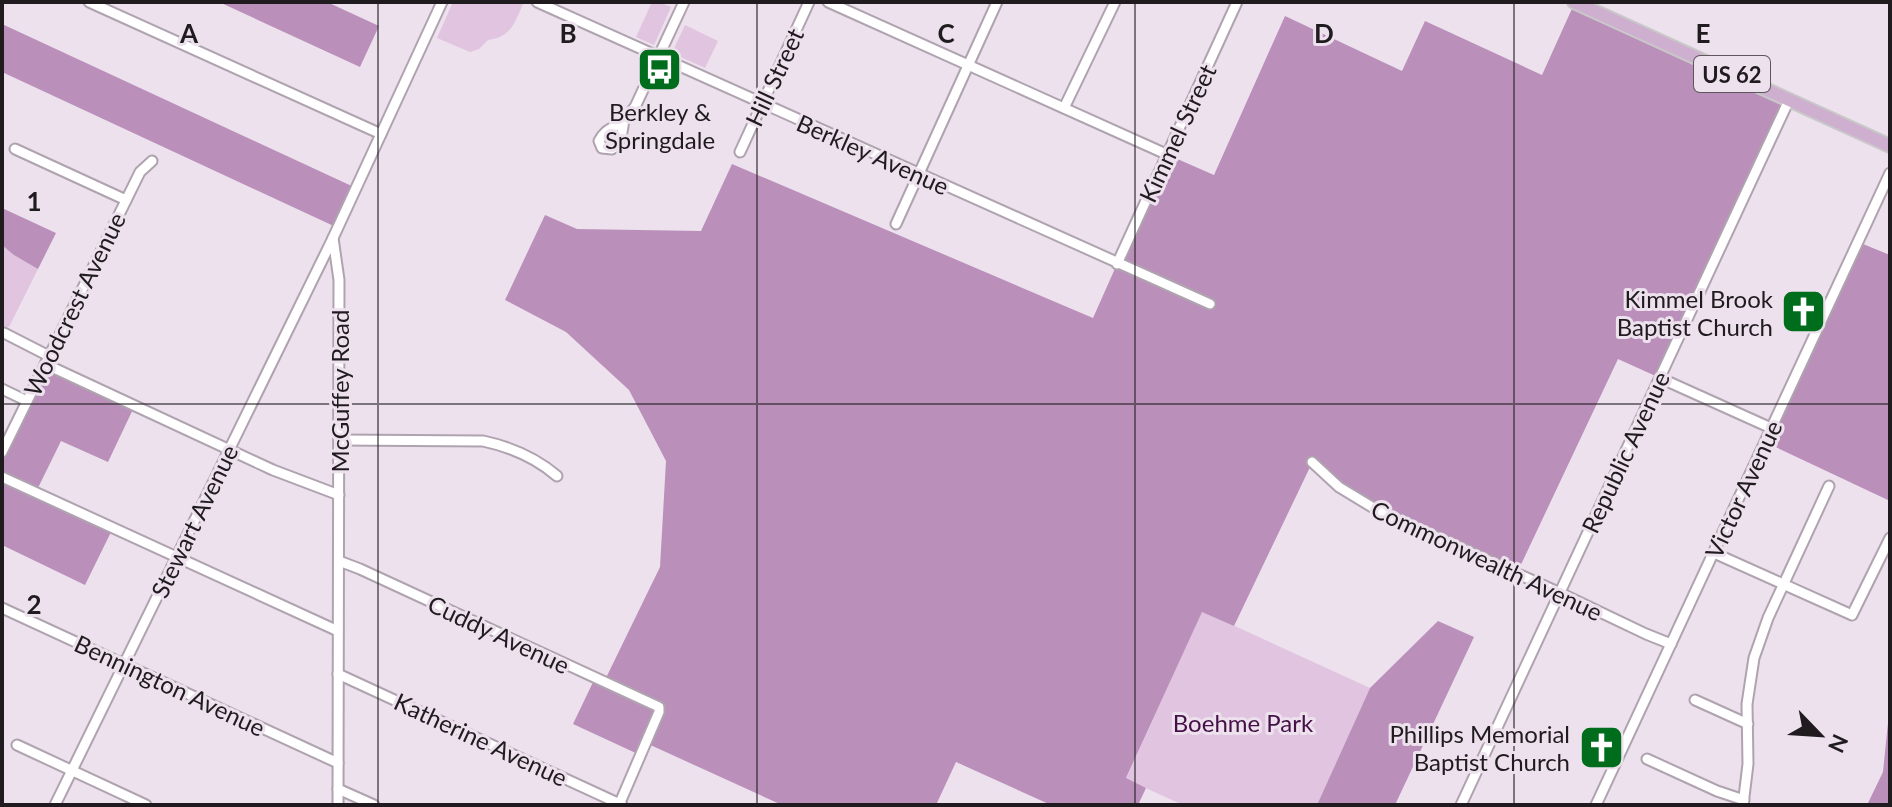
<svg xmlns="http://www.w3.org/2000/svg" width="1892" height="807" font-family="Lato,sans-serif">
  <style>
    .green { fill: #e0c4e0 }
    .forest { fill: #ba90bb }
    .lines { fill: none; stroke-linecap: round; stroke-linejoin: round }
    .minor-casing { stroke: #afa3af; stroke-width: 13 }
    .major-casing { stroke: #c9c8c9; stroke-width: 16 }
    .minor { stroke: #fff; stroke-width: 9 }
    .major { stroke: #ceafcf; stroke-width: 12 }
    .grid { fill: none; stroke: #1f1b1f; stroke-width: 2; stroke-opacity: 0.55 }
    .labels { text-anchor: middle; dominant-baseline: central; stroke-width: 6; stroke-linejoin: round; paint-order: stroke }
    .shield { fill: #ede1ed; stroke: #5d565d; stroke-width: 2 }
    .shield-label { font-size: 22px; font-weight: bold; fill: #1f1b1f }
    .street-label { font-size: 24px; fill: #1f1b1f; stroke: #ede1ed }
    .poi-label { font-size: 24px; fill: #1f1b1f; stroke: #ede1ed; text-anchor: end }
    .park-label { font-size: 24px; fill: #441047; stroke: #ede1ed }
    .grid-label { font-size: 26px; text-anchor: middle; font-weight: bold; fill: #1f1b1f; stroke: #ede1ed; stroke-width: 6; stroke-linejoin: round; paint-order: stroke }
  </style>
  <rect width="100%" height="100%" fill="#ede1ed"/>
  <!-- green -->
  <g class="green">
    <path d="M453 2H518L523 4C514 24 511 37 488 40L479 49 470 52 437 38Z"/>
    <path d="M652 2H659L671 7 654 45 636 37Z"/>
    <path d="M685 25 718 41 705 68 672 53Z"/>
    <path d="M2 208 38 269 9 327H7L2 337Z"/>
    <path d="M1202 611 1370 688 1317 805H1183L1126 779Z"/>
  </g>
  <!-- forest -->
  <g class="forest">
    <path d="M219 2H327L379 26 360 67Z"/>
    <path d="M1575 2 1789 100 1660 378 1618 359 1517 573 1377 510 1312 463 1234 626 1202 612 1126 778 1146 788 1138 805H1051L956 762 936 805H782L646 743 640 755 573 724 595 678 604 682 660 567 666 461 629 390 566 332 505 300 545 215 577 229 701 231 732 164 1093 318 1166 154 1214 175 1285 16 1402 71 1425 21 1542 75Z"/>
    <path d="M2 24 356 188 338 228 2 72Z"/>
    <path d="M2 208 56 233 38 269 14 255 2 245Z"/>
    <path d="M1858 242 1890 255V501L1765 442Z"/>
    <path d="M45 364 135 405 108 462 61 441 36 492 113 528 85 585 2 545V452Z"/>
    <path d="M1438 621 1474 637 1395 805H1317L1370 688Z"/>
    <path d="M1890 703V805H1867L1883 772Z"/>
  </g>
  <g class="lines">
    <defs>
      <g id="minor">
        <path d="M89 2 381 134"/>
        <path d="M537 2 1210 304"/>
        <path d="M828 2 1166 154"/>
        <path d="M1064 108 1115 2"/>
        <path d="M624 120C622 131 622 143 612 149L602 148 599 141C605 128 616 128 626 118 629 115 632 110 635 107L684 2"/>
        <path d="M15 149 126 200"/>
        <path d="M740 152 809 2"/>
        <path d="M896 224 997 2"/>
        <path d="M333 238 339 280 338 805"/>
        <path d="M1117 264 1237 2"/>
        <path d="M4 333 49 356"/>
        <path d="M45 364 273 470 339 495"/>
        <path d="M1660 378 1771 428"/>
        <path d="M2 389 27 401"/>
        <path d="M339 440 483 441C511 447 535 457 557 476"/>
        <path d="M2 452 140 172 152 161"/>
        <path d="M1312 462 1339 487 1377 510 1560 593 1646 634 1671 644"/>
        <path d="M2 477 338 631"/>
        <path d="M1714 553 1852 615 1890 538"/>
        <path d="M339 561 360 569 659 707V712L619 805"/>
        <path d="M2 608 338 763"/>
        <path d="M338 674 622 805"/>
        <path d="M1695 700 1748 724"/>
        <path d="M17 745 146 805"/>
        <path d="M1647 759 1717 791 1744 800"/>
        <path d="M338 789 374 805"/>
        <path d="M55 805 333 238 442 2"/>
        <path d="M1461 805 1789 100"/>
        <path d="M1596 805 1890 173"/>
        <path d="M1743 805 1748 764 1747 704 1754 658 1768 618 1829 486"/>
      </g>
      <path id="major" d="M1574 2 1890 146"/>
    </defs>
    <!-- minor casing -->
    <use href="#minor" class="minor-casing"/>
    <!-- major casing -->
    <use href="#major" class="major-casing"/>
    <!-- minor -->
    <use href="#minor" class="minor"/>
    <!-- major -->
    <use href="#major" class="major"/>
  </g>
  <!-- grid -->
  <path class="grid" d="M378 2V805M757 2V805M1135 2V805M1514 2V805M2 404H1890"/>
  <!-- icons -->
  <defs>
    <symbol id="bus-square" viewBox="-11 -11 22 22"><rect x="-9" y="-9" width="18" height="18" rx="4" fill="#006d1d" stroke="#ede1ed"/><path d="M-5-6H5V4H4V6H2V4H-2V6H-4V4H-5ZM-3.5-4V0h7V-4ZM-3.5 1.2v1.5H-2V1.2ZM2 1.2v1.5H3.5V1.2Z" fill="#fff"/></symbol>
    <symbol id="church-square" viewBox="-11 -11 22 22"><rect x="-9" y="-9" width="18" height="18" rx="4" fill="#006d1d" stroke="#ede1ed"/><path d="M-1.2-6h2.4v3.5h3.3v2.4h-3.3V6h-2.4V-.1h-3.3v-2.4h3.3Z" fill="#fff"/></symbol>
  </defs>
  <g fill-rule="evenodd">
    <use href="#bus-square" x="634" y="44" width="51" height="51"/>
    <use href="#church-square" x="1778" y="286" width="51" height="51"/>
    <use href="#church-square" x="1576" y="722" width="51" height="51"/>
  </g>
  <g class="labels">
    <!-- shield labels -->
    <rect class="shield" x="1694" y="56" width="76" height="36" rx="6"/>
    <g class="shield-label">
      <text x="1732" y="74">US 62</text>
    </g>
    <!-- street labels -->
    <g class="street-label">
      <text transform="translate(774 77) rotate(-65)">Hill Street</text>
      <text transform="translate(1177 133) rotate(-65)">Kimmel Street</text>
      <text transform="translate(873 154) rotate(24)">Berkley Avenue</text>
      <text transform="translate(74 304) rotate(-64)">Woodcrest Avenue</text>
      <text transform="translate(339 391) rotate(-90)">McGuffey Road</text>
      <text transform="translate(1625 452) rotate(-65)">Republic Avenue</text>
      <text transform="translate(1743 489) rotate(-65)">Victor Avenue</text>
      <text transform="translate(194 521) rotate(-64)">Stewart Avenue</text>
      <text transform="translate(1487 560) rotate(25)">Commonwealth Avenue</text>
      <text transform="translate(499 634) rotate(25)">Cuddy Avenue</text>
      <text transform="translate(170 685) rotate(25)">Bennington Avenue</text>
      <text transform="translate(481 739) rotate(25)">Katherine Avenue</text>
    </g>
    <!-- poi labels -->
    <g class="poi-label">
      <text x="660" y="111" text-anchor="middle">Berkley &amp;<tspan x="660" dy="28">Springdale</tspan></text>
      <text x="1773" y="298">Kimmel Brook<tspan x="1773" dy="28">Baptist Church</tspan></text>
      <text x="1570" y="733">Phillips Memorial<tspan x="1570" dy="28">Baptist Church</tspan></text>
    </g>
    <!-- park labels -->
    <g class="park-label">
      <text x="1243" y="722">Boehme Park</text>
    </g>
  </g>
  <g class="grid-label">
    <text x="189" y="43">A</text>
    <text x="568" y="43">B</text>
    <text x="946" y="43">C</text>
    <text x="1324" y="43">D</text>
    <text x="1703" y="43">E</text>
    <text x="34" y="211">1</text>
    <text x="34" y="614">2</text>
  </g>
  <!-- border -->
  <rect width="1892" height="807" fill="none" stroke="#1f1b1f" stroke-width="8"/>
  <!-- north arrow -->
  <g transform="translate(1820 735) rotate(115)" stroke="#ede1ed" stroke-width="6" paint-order="stroke">
  <path d="M0-6L14 30L0 20L-14 30Z" fill="#1f1b1f"/>
  <text y="-12" font-size="22" font-weight="bold" text-anchor="middle" fill="#1f1b1f">N</text>
  </g>
</svg>
